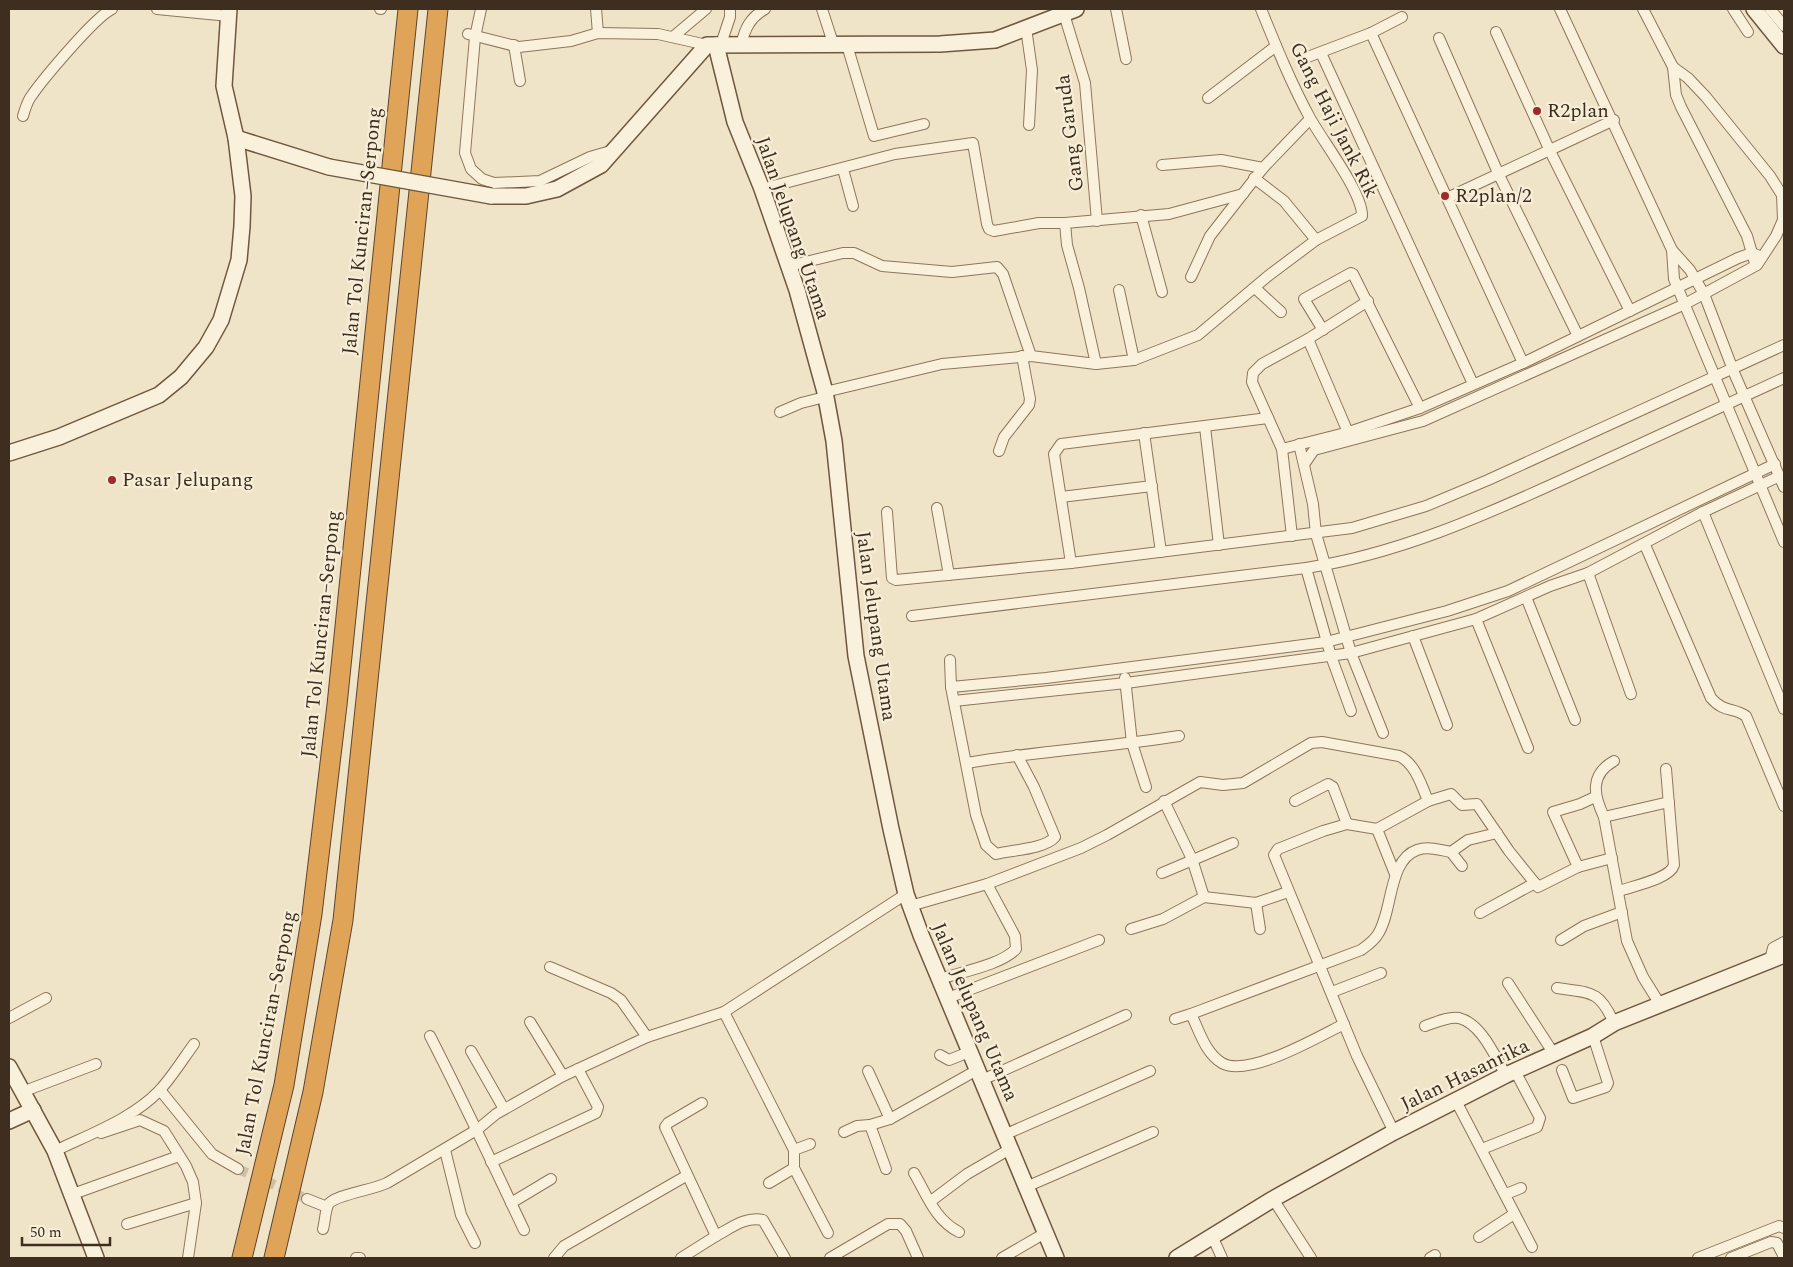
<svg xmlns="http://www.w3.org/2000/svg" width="1793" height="1267" font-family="Spectral,serif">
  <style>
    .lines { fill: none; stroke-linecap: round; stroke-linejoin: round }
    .street-tunnel { stroke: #ccc0a6; stroke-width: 10; stroke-dasharray: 10 5; stroke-linecap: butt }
    .street-casing { stroke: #8d765c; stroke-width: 12 }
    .secondary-casing { stroke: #6f573f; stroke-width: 18 }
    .highway-casing { stroke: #5b4430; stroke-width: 21 }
    .street { stroke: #faf1dc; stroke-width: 10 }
    .secondary { stroke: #faf1dc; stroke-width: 15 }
    .highway { stroke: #e0a458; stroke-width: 19 }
    .secondary-bridge-casing { stroke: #6f573f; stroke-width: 18; stroke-linecap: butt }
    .secondary-bridge { stroke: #faf1dc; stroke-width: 15 }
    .poi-dot { fill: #9e2a2b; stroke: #f7eed8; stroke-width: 2 }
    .labels { text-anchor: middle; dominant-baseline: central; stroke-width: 4.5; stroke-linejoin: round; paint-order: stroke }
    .poi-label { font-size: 20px; fill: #3d2e20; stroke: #f7eed8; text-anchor: start }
    .street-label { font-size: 20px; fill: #3d2e20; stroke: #f7eed8 }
  </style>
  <rect width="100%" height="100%" fill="#f0e4c8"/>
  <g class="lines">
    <!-- street-tunnel -->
    <path class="street-tunnel" d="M238 1169 307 1199"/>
    <defs>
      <g id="street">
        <path d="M157 9 229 16"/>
        <path d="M380 9H381"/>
        <path d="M481 9 475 37 465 153 471 169 482 179 494 183 540 181 590 157 614 150"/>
        <path d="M596 9 598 33"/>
        <path d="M822 9 833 43"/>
        <path d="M1116 9 1126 59"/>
        <path d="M1560 9 1672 250 1690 270 1704 294 1735 375 1784 487"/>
        <path d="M1733 9 1748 32"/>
        <path d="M1770 9 1784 26"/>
        <path d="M1064 14 1085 83 1097 221"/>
        <path d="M1026 28 1032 70 1029 125"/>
        <path d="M1496 32 1550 151 1630 311"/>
        <path d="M1371 33 1523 363"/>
        <path d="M468 34 519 47 571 41 598 33 658 34 707 45"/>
        <path d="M674 36 706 9"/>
        <path d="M1439 38 1499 175 1578 336"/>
        <path d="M721 44 730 17V9"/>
        <path d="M514 45 520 81"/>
        <path d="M741 45C745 28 750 18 765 9"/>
        <path d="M847 45 874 136 924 124"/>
        <path d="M1321 53 1473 384"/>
        <path d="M1305 58 1371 33 1402 17"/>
        <path d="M1673 67 1676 95 1681 107 1747 236 1754 260"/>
        <path d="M1208 98 1276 46"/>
        <path d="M23 116C25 109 27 103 30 98 42 80 95 17 112 9"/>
        <path d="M1162 165 1221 160 1263 168"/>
        <path d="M843 169 853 206"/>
        <path d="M1254 178 1284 201 1316 240"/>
        <path d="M762 189 895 154 973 143 987 224 989 229 994 231 1039 223H1065"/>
        <path d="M1243 194 1169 214 1065 223 1067 245 1079 288 1096 364 1134 360 1198 335 1268 276 1316 240 1362 216C1363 193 1322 140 1310 118 1291 83 1276 46 1261 9"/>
        <path d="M1447 198 1614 120"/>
        <path d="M1141 215 1162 292"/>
        <path d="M1672 250 1674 279 1784 542"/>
        <path d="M789 266 843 253H854L882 266 952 272 997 267 1003 274 1031 356"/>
        <path d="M1191 277 1210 236 1263 168 1310 119"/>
        <path d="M1255 288 1281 312"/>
        <path d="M1119 290 1134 360"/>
        <path d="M1323 330 1304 299 1351 273 1353 274 1420 408"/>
        <path d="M1308 339 1350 437"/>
        <path d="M825 392 942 364 1031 356 1096 364"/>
        <path d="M780 412 801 403 825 397"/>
        <path d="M1205 427 1219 545"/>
        <path d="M1144 433 1161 552"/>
        <path d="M1299 444 1313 504 1316 534 1351 653 1383 733"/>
        <path d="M1282 449 1349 432 1420 408 1523 363 1738 258 1752 253 1762 257"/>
        <path d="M999 451 1004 437 1029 405 1030 399 1022 356"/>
        <path d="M1305 463 1314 450 1423 421 1685 304 1757 265 1776 236 1783 220 1782 195 1770 176 1706 97 1688 78 1673 67 1643 9"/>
        <path d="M1061 497 1152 486"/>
        <path d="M937 508 949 575"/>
        <path d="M887 512 892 578 896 580 1071 563 1352 528 1426 506 1488 480 1784 345"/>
        <path d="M1703 512 1784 709"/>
        <path d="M1292 536 1282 449 1252 382 1253 373 1262 364 1308 339 1368 301"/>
        <path d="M1645 545 1711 698C1724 713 1733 707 1746 716L1784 806"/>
        <path d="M1071 563 1054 454 1061 444 1268 418"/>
        <path d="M1306 568 1331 656 1351 711"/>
        <path d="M1588 573 1631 694"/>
        <path d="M1526 597 1575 720"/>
        <path d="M912 616 1306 568C1397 554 1481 517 1564 479 1637 446 1711 411 1784 378"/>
        <path d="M1476 619 1528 748"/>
        <path d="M1413 636 1447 725"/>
        <path d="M950 660 951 687 976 815 986 845 996 854C1012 850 1045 849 1055 837L1034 787 1017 755"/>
        <path d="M1125 678 1132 743 1146 787"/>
        <path d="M951 687 1046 678 1326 642 1447 611 1508 591 1775 464"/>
        <path d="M954 701 1126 683 1351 653 1476 619 1550 586 1588 573 1703 512 1780 476"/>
        <path d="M967 763C1038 751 1109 747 1179 736"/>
        <path d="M1164 801 1192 859 1204 897"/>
        <path d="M1295 801 1328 784 1333 787 1347 824"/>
        <path d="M1604 817C1594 796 1589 775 1614 761"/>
        <path d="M1377 829 1347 824 1323 831 1278 849 1274 855 1357 1056 1394 1132"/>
        <path d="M1451 852 1462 866"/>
        <path d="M1578 867 1553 812 1580 804 1595 797"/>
        <path d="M1162 873 1233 843"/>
        <path d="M1395 874 1377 829 1428 801"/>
        <path d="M1619 891C1633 886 1670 879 1674 865L1666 769"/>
        <path d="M1256 903 1260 929"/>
        <path d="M910 906 987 884 1081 848 1107 835 1200 782 1223 785 1243 783 1311 743 1322 742 1399 756C1415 763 1422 786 1428 801L1451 794 1462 805 1477 804 1509 851 1538 887 1578 867 1612 858"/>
        <path d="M1480 913 1535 883"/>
        <path d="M1131 929 1163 919 1204 897 1256 903 1288 892"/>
        <path d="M1561 940 1584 926 1622 912"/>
        <path d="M1770 960 1773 948 1784 942"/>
        <path d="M550 967 611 993 621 1000 647 1037"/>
        <path d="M940 979C961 972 1001 965 1016 949L1015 936 987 884"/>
        <path d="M1508 983 1554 1054"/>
        <path d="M1557 988C1590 993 1599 989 1614 1023"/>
        <path d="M1332 992 1381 973"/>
        <path d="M948 998 1099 940"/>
        <path d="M1661 1006 1643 977 1627 941 1604 817 1669 802"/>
        <path d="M724 1012 906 894"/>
        <path d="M1191 1014 1361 950C1368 945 1374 941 1378 934 1393 911 1388 860 1417 850 1428 846 1440 850 1451 852L1468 840 1497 833"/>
        <path d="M9 1018 46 998"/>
        <path d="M1175 1019 1191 1014C1199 1030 1205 1053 1222 1063 1248 1078 1318 1037 1344 1024"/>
        <path d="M530 1022 563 1076"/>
        <path d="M1425 1026C1434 1023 1449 1016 1459 1018 1482 1024 1495 1057 1506 1075"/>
        <path d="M430 1036C463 1100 493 1165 524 1230"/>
        <path d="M471 1051 504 1109"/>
        <path d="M940 1055 949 1060 969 1052"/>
        <path d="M1562 1070 1573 1098 1606 1087 1608 1083 1593 1036"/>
        <path d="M868 1071 890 1119"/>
        <path d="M982 1080 1126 1015"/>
        <path d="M160 1090 212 1154 238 1169"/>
        <path d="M22 1092 96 1064"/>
        <path d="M1456 1101 1532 1247"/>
        <path d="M844 1132 857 1126 870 1125"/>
        <path d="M101 1133 140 1120 164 1131 186 1166 193 1182 196 1203 188 1258"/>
        <path d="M1004 1135 1150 1071"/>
        <path d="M1482 1149 1537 1127 1540 1118 1515 1071"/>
        <path d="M445 1150 461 1215 475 1243"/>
        <path d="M794 1150 810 1144"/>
        <path d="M55 1151C90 1134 132 1119 159 1091 172 1077 183 1059 194 1044"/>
        <path d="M491 1162 596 1113 598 1107 578 1069"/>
        <path d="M794 1168 828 1233"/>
        <path d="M886 1169 870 1125 890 1119 977 1070"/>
        <path d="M914 1173C927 1195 935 1220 959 1232"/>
        <path d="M1026 1187 1153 1132"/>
        <path d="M73 1194 179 1156"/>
        <path d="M1506 1194 1521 1188"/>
        <path d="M307 1199 327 1207"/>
        <path d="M1273 1199 1311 1258"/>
        <path d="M931 1201 967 1174 1010 1149"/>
        <path d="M511 1203 551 1179"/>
        <path d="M127 1224 196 1203"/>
        <path d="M323 1229C325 1222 325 1212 328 1205 333 1195 373 1190 387 1183L478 1129 496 1114 563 1076 647 1037 724 1012 794 1150V1168L769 1183"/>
        <path d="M716 1236C731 1228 745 1216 763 1220L785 1258"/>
        <path d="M1479 1237 1514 1214"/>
        <path d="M1213 1238 1222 1258"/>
        <path d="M356 1258H360"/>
        <path d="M554 1258 564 1246 686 1176"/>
        <path d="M681 1258 716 1236 665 1127 668 1123 702 1103"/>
        <path d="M830 1258 888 1224H900L906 1231 918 1258"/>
        <path d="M1002 1258 1045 1233"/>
        <path d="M1430 1258 1435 1255"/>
        <path d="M1698 1258 1779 1226 1784 1228"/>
        <path d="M1731 1258 1771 1242 1777 1243 1784 1257"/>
      </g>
      <g id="secondary">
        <path d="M1754 9 1784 46"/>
        <path d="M716 45 735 122 762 189 797 290 825 392 834 441 856 656 891 829 906 894 921 935 1056 1258"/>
        <path d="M236 138 329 167"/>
        <path d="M491 196H526L557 189 601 165 707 45 940 44 995 40 1076 9"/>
        <path d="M9 453 59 437 159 395 181 377 206 347 221 320 239 260 242 226 243 196 236 138 224 86 229 9"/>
        <path d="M9 1067 55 1151 96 1258"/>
        <path d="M9 1121 33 1110"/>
        <path d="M1177 1258 1273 1199 1394 1132 1506 1075 1593 1036 1614 1023 1784 955"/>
      </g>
      <g id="highway">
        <path d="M242 1258 284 1085 312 914 337 705 408 9"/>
        <path d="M274 1258 313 1092 343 920 438 9"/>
      </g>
    </defs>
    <!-- street casing -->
    <use href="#street" class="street-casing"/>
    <!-- secondary casing -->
    <use href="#secondary" class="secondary-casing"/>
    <!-- highway casing -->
    <use href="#highway" class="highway-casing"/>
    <!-- street -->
    <use href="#street" class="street"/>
    <!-- secondary -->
    <use href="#secondary" class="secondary"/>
    <!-- highway -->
    <use href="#highway" class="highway"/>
    <defs>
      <path id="secondary-bridge" d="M329 167 491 196"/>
    </defs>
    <!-- secondary-bridge casing -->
    <use href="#secondary-bridge" class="secondary-bridge-casing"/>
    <!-- secondary-bridge -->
    <use href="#secondary-bridge" class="secondary-bridge"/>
  </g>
  <!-- markers -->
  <g class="poi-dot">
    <circle cx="1537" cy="111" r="5"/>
    <circle cx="1445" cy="196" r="5"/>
    <circle cx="112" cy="480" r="5"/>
  </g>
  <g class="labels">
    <!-- poi labels -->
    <g class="poi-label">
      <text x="1547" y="111">R2plan</text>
      <text x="1455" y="196">R2plan/2</text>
      <text x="122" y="480">Pasar Jelupang</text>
    </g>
    <!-- street labels -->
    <g class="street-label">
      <text transform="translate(1334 120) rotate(63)">Gang Haji Jank Rik</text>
      <text transform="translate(1070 133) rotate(-97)">Gang Garuda</text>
      <text transform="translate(793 228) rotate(71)">Jalan Jelupang Utama</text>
      <text transform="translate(362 231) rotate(-84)">Jalan Tol Kunciran–Serpong</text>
      <text transform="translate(876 626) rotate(82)">Jalan Jelupang Utama</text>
      <text transform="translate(321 634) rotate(-84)">Jalan Tol Kunciran–Serpong</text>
      <text transform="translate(975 1012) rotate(67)">Jalan Jelupang Utama</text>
      <text transform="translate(266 1033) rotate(-79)">Jalan Tol Kunciran–Serpong</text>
      <text transform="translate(1465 1075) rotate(-26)">Jalan Hasanrika</text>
    </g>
  </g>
  <!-- border -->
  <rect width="1793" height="1267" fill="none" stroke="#3d2e20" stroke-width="20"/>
  <!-- scale -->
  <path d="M22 1237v8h88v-8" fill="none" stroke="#3d2e20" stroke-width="2.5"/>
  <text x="30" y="1237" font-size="15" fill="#3d2e20" stroke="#f7eed8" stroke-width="4" paint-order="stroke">50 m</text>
</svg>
